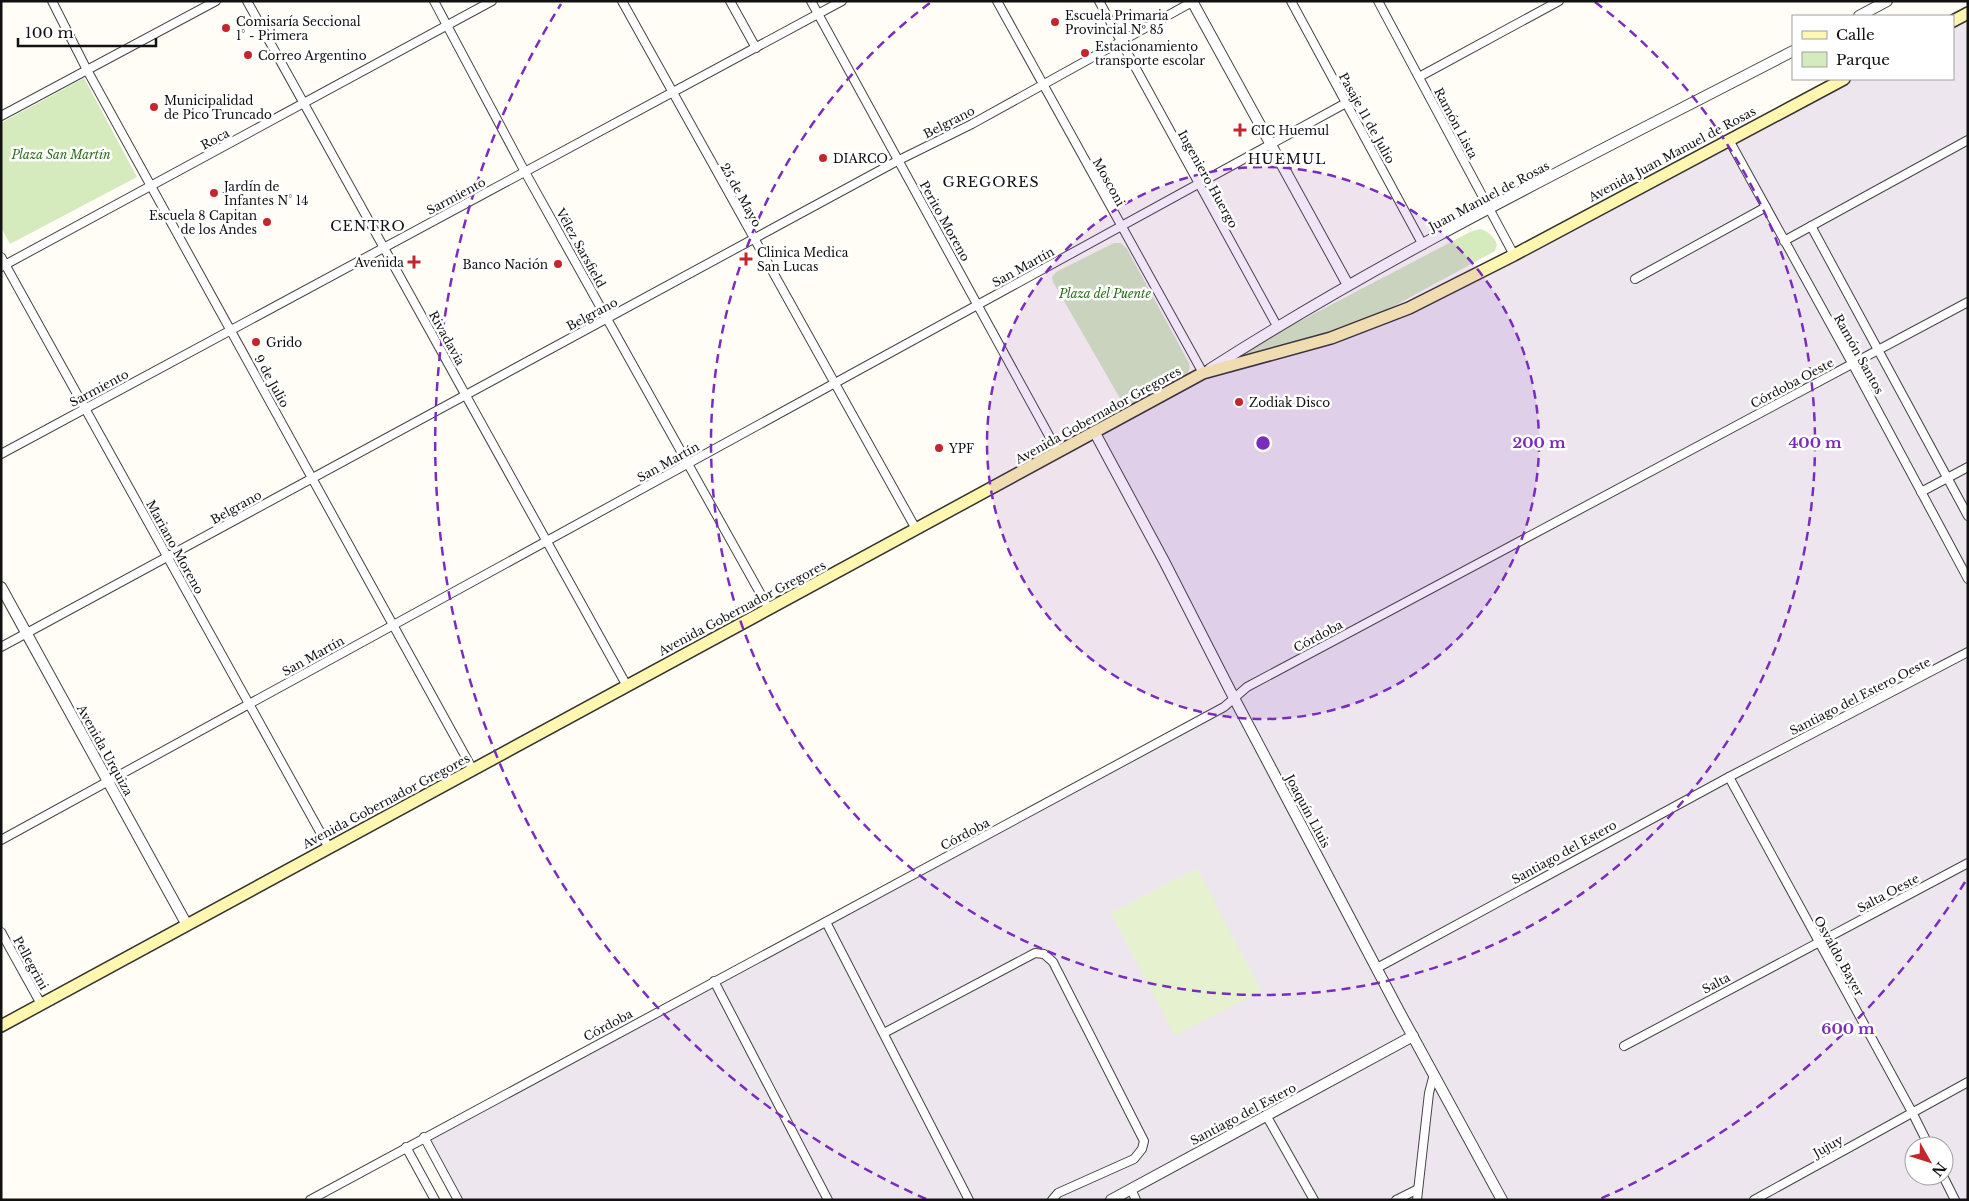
<svg xmlns="http://www.w3.org/2000/svg" width="1969" height="1201" font-family="'Libre Baskerville',serif">
  <style>
    .industrial { fill: #eee6ef; fill-rule: evenodd }
    .green { fill: #d5ebbd }
    .pitch { fill: #e6f2cf }
    .lines { fill: none; stroke-linecap: round; stroke-linejoin: round }
    .minor-casing { stroke: #444; stroke-width: 10 }
    .tertiary-casing { stroke: #444; stroke-width: 12 }
    .secondary-casing { stroke: #333; stroke-width: 14 }
    .minor { stroke: #fff; stroke-width: 8 }
    .tertiary { stroke: #fff; stroke-width: 10 }
    .secondary { stroke: #fff6b0; stroke-width: 11 }
    .ring { fill: none; stroke: #7b2cbf; stroke-width: 2.5; stroke-dasharray: 9 6 }
    .poi-dot { fill: #c4262e; stroke: #fff; stroke-width: 2 }
    .labels { text-anchor: middle; dominant-baseline: central; stroke-width: 5; stroke-linejoin: round; paint-order: stroke }
    .poi-label { font-size: 12px; fill: #111; stroke: #fff; text-anchor: start }
    .street-label { font-size: 12px; fill: #111; stroke: #fff }
    .park-label { font-size: 12px; font-style: italic; fill: #2f6b1f; stroke: #fff }
    .neighbourhood-label { font-size: 14px; letter-spacing: 1px; fill: #111; stroke: #fff }
    .centre { fill: #7b2cbf; stroke: #fff; stroke-width: 2.5 }
    .ring-label { font-size: 15px; text-anchor: middle; font-weight: bold; fill: #7b2cbf; stroke: #fff; stroke-width: 5; stroke-linejoin: round; paint-order: stroke }
  </style>
  <rect width="100%" height="100%" fill="#fffdf5"/>
  <!-- industrial -->
  <path class="industrial" d="M1968 13V1200H458L424 1137 1234 698 1095 433 1203 373 1370 323 1844 79H1953V21ZM1914 1146H1944V1176H1914Z"/>
  <!-- green -->
  <g class="green">
    <path d="M84 78 137 177 10 244 1 227V123Z"/>
    <path d="M1481 229C1489 232 1493 236 1497 244L1495 251 1385 311 1345 327 1241 359 1236 357 1241 352 1472 231Z"/>
    <path d="M1114 243H1121L1127 249 1189 363C1191 371 1187 375 1180 379L1131 405 1125 404 1121 400 1053 282 1052 277 1056 272Z"/>
  </g>
  <!-- pitch -->
  <path class="pitch" d="M1197 868 1261 991 1175 1036 1111 913Z"/>
  <g class="lines">
    <defs>
      <g id="minor">
        <path d="M52 1 87 70 473 770"/>
        <path d="M247 1 627 686"/>
        <path d="M434 1 525 172 769 609"/>
        <path d="M622 1 916 529"/>
        <path d="M730 1 756 48"/>
        <path d="M811 1 1058 452"/>
        <path d="M997 1 1203 373"/>
        <path d="M1099 1 1277 326"/>
        <path d="M1291 1 1423 245"/>
        <path d="M1378 1 1514 255"/>
        <path d="M1419 77 1559 1"/>
        <path d="M1 116 216 1"/>
        <path d="M1729 140 1852 363 1968 579"/>
        <path d="M1811 226 1968 516"/>
        <path d="M1784 241 1968 140"/>
        <path d="M1 257 329 848"/>
        <path d="M1 267 492 1"/>
        <path d="M1635 279 1766 207"/>
        <path d="M1 454 842 1"/>
        <path d="M1921 492 1968 467"/>
        <path d="M1 647 899 160 972 124 1194 1"/>
        <path d="M1729 777 1912 1112 1929 1146"/>
        <path d="M1 840 1346 103"/>
        <path d="M826 922 969 1200"/>
        <path d="M1 932 41 1004"/>
        <path d="M1377 968 1729 777 1968 652"/>
        <path d="M714 981 828 1200"/>
        <path d="M884 1033 1035 953 1044 954 1053 962 1144 1141 1142 1149 1134 1159 1058 1193 1052 1200"/>
        <path d="M1624 1046 1968 863"/>
        <path d="M1266 1115 1314 1200"/>
        <path d="M424 1137 458 1200"/>
        <path d="M406 1147 435 1200"/>
        <path d="M1943 1176 1955 1200"/>
        <path d="M1131 1189 1136 1200"/>
        <path d="M310 1200 1224 707 1247 687 1968 302"/>
        <path d="M1396 1200 1418 1189"/>
        <path d="M1417 1200 1429 1093 1434 1074"/>
        <path d="M1754 1200 1968 1082"/>
      </g>
      <g id="tertiary">
        <path d="M1192 1 1348 285"/>
        <path d="M1859 16 1887 1"/>
        <path d="M1210 369C1396 250 1597 153 1793 51"/>
        <path d="M1095 433 1164 561 1234 698 1399 1011 1502 1200"/>
        <path d="M1 587 187 925"/>
        <path d="M1111 1200 1413 1036"/>
      </g>
      <g id="secondary">
        <path d="M1953 21 1968 13"/>
        <path d="M1 1026 1203 373 1331 338 1409 308 1514 255 1844 79"/>
      </g>
    </defs>
    <!-- minor casing -->
    <use href="#minor" class="minor-casing"/>
    <!-- tertiary casing -->
    <use href="#tertiary" class="tertiary-casing"/>
    <!-- secondary casing -->
    <use href="#secondary" class="secondary-casing"/>
    <!-- minor -->
    <use href="#minor" class="minor"/>
    <!-- tertiary -->
    <use href="#tertiary" class="tertiary"/>
    <!-- secondary -->
    <use href="#secondary" class="secondary"/>
  </g>
  <!-- distance rings -->
  <circle cx="1263" cy="443" r="276" fill="#7b2cbf" fill-opacity=".12"/>
  <g class="ring">
    <circle cx="1263" cy="443" r="276"/>
    <path d="M1595 2A552 552 0 1 1 931 2"/>
    <path d="M1965 882A828 828 0 0 1 1600 1199M926 1199A828 828 0 0 1 561 4"/>
  </g>
  <!-- markers -->
  <g class="poi-dot">
    <circle cx="1055" cy="22" r="5"/>
    <circle cx="226" cy="28" r="5"/>
    <circle cx="1085" cy="53" r="5"/>
    <circle cx="248" cy="55" r="5"/>
    <circle cx="154" cy="107" r="5"/>
    <path d="M1237.5 122.5h5v5h5v5h-5v5h-5v-5h-5v-5h5z"/>
    <circle cx="823" cy="158" r="5"/>
    <circle cx="214" cy="193" r="5"/>
    <circle cx="267" cy="222" r="5"/>
    <path d="M743.5 251.5h5v5h5v5h-5v5h-5v-5h-5v-5h5z"/>
    <path d="M411.5 254.5h5v5h5v5h-5v5h-5v-5h-5v-5h5z"/>
    <circle cx="558" cy="264" r="5"/>
    <circle cx="256" cy="342" r="5"/>
    <circle cx="1239" cy="402" r="5"/>
    <circle cx="939" cy="448" r="5"/>
  </g>
  <g class="labels">
    <!-- poi labels -->
    <g class="poi-label">
      <text x="1065" y="15">Escuela Primaria<tspan x="1065" dy="14">Provincial Nº 85</tspan></text>
      <text x="236" y="21">Comisaría Seccional<tspan x="236" dy="14">1° - Primera</tspan></text>
      <text x="1095" y="46">Estacionamiento<tspan x="1095" dy="14">transporte escolar</tspan></text>
      <text x="258" y="55">Correo Argentino</text>
      <text x="164" y="100">Municipalidad<tspan x="164" dy="14">de Pico Truncado</tspan></text>
      <text x="1251" y="130">CIC Huemul</text>
      <text x="833" y="158">DIARCO</text>
      <text x="224" y="186">Jardín de<tspan x="224" dy="14">Infantes N° 14</tspan></text>
      <text x="257" y="215" text-anchor="end">Escuela 8 Capitan<tspan x="257" dy="14">de los Andes</tspan></text>
      <text x="757" y="252">Clinica Medica<tspan x="757" dy="14">San Lucas</tspan></text>
      <text x="404" y="262" text-anchor="end">Avenida</text>
      <text x="548" y="264" text-anchor="end">Banco Nación</text>
      <text x="266" y="342">Grido</text>
      <text x="1249" y="402">Zodiak Disco</text>
      <text x="949" y="448">YPF</text>
    </g>
    <!-- street labels -->
    <g class="street-label">
      <text transform="translate(1367 118) rotate(61)">Pasaje 11 de Julio</text>
      <text transform="translate(949 122) rotate(-27)">Belgrano</text>
      <text transform="translate(1456 123) rotate(62)">Ramón Lista</text>
      <text transform="translate(215 139) rotate(-28)">Roca</text>
      <text transform="translate(1672 154) rotate(-28)">Avenida Juan Manuel de Rosas</text>
      <text transform="translate(1208 179) rotate(61)">Ingeniero Huergo</text>
      <text transform="translate(1109 182) rotate(61)">Mosconi</text>
      <text transform="translate(741 195) rotate(61)">25 de Mayo</text>
      <text transform="translate(456 196) rotate(-28)">Sarmiento</text>
      <text transform="translate(1489 196) rotate(-28)">Juan Manuel de Rosas</text>
      <text transform="translate(945 221) rotate(61)">Perito Moreno</text>
      <text transform="translate(581 248) rotate(61)">Vélez Sarsfield</text>
      <text transform="translate(1023 267) rotate(-29)">San Martín</text>
      <text transform="translate(592 314) rotate(-28)">Belgrano</text>
      <text transform="translate(447 338) rotate(61)">Rivadavia</text>
      <text transform="translate(1859 354) rotate(61)">Ramón Santos</text>
      <text transform="translate(272 381) rotate(61)">9 de Julio</text>
      <text transform="translate(1792 383) rotate(-28)">Córdoba Oeste</text>
      <text transform="translate(99 388) rotate(-28)">Sarmiento</text>
      <text transform="translate(1098 415) rotate(-29)">Avenida Gobernador Gregores</text>
      <text transform="translate(668 462) rotate(-29)">San Martín</text>
      <text transform="translate(236 507) rotate(-29)">Belgrano</text>
      <text transform="translate(175 547) rotate(61)">Mariano Moreno</text>
      <text transform="translate(742 608) rotate(-28)">Avenida Gobernador Gregores</text>
      <text transform="translate(1318 636) rotate(-28)">Córdoba</text>
      <text transform="translate(313 656) rotate(-29)">San Martín</text>
      <text transform="translate(1860 696) rotate(-27)">Santiago del Estero Oeste</text>
      <text transform="translate(105 750) rotate(61)">Avenida Urquiza</text>
      <text transform="translate(386 801) rotate(-28)">Avenida Gobernador Gregores</text>
      <text transform="translate(1308 811) rotate(62)">Joaquín Lluis</text>
      <text transform="translate(965 834) rotate(-28)">Córdoba</text>
      <text transform="translate(1564 852) rotate(-29)">Santiago del Estero</text>
      <text transform="translate(1888 893) rotate(-28)">Salta Oeste</text>
      <text transform="translate(1839 956) rotate(61)">Osvaldo Bayer</text>
      <text transform="translate(31 963) rotate(61)">Pellegrini</text>
      <text transform="translate(1716 983) rotate(-28)">Salta</text>
      <text transform="translate(608 1025) rotate(-28)">Córdoba</text>
      <text transform="translate(1243 1114) rotate(-28)">Santiago del Estero</text>
      <text transform="translate(1828 1146) rotate(-29)">Jujuy</text>
    </g>
    <!-- park labels -->
    <g class="park-label">
      <text x="61" y="154">Plaza San Martín</text>
      <text x="1105" y="293">Plaza del Puente</text>
    </g>
    <!-- neighbourhood labels -->
    <g class="neighbourhood-label">
      <text x="1287" y="159">HUEMUL</text>
      <text x="991" y="182">GREGORES</text>
      <text x="368" y="226">CENTRO</text>
    </g>
  </g>
  <circle cx="1263" cy="443" r="8" class="centre"/>
  <g class="ring-label">
    <text x="1539" y="448">200 m</text>
    <text x="1815" y="448">400 m</text>
    <text x="1848" y="1034">600 m</text>
  </g>
  <!-- border -->
  <rect width="1969" height="1201" fill="none" stroke="#111111" stroke-width="5"/>
  <!-- legend -->
  <rect x="1792" y="15" width="162" height="65" fill="#ffffff" stroke="#a0a0a0"/>
  <rect x="1802" y="31" width="25" height="8" fill="#fff6b0" stroke="#a0a0a0"/>
  <text x="1836" y="40" font-size="15" fill="#111111">Calle</text>
  <rect x="1802" y="52" width="25" height="15" fill="#d5ebbd" stroke="#a0a0a0"/>
  <text x="1836" y="65" font-size="15" fill="#111111">Parque</text>
  <!-- north arrow -->
  <g transform="translate(1929 1161) rotate(129)"><circle r="24" fill="#ffffff" stroke="#a0a0a0"/>
  <path d="M0-4L9 19L0 12L-9 19Z" fill="#c4262e"/>
  <text y="-8" font-size="14" font-weight="bold" text-anchor="middle" fill="#111111">N</text>
  </g>
  <!-- scale -->
  <path d="M18 38v8h138v-8" fill="none" stroke="#111111" stroke-width="2.5"/>
  <text x="25" y="38" font-size="15" fill="#111111" stroke="#ffffff" stroke-width="4" paint-order="stroke">100 m</text>
</svg>
